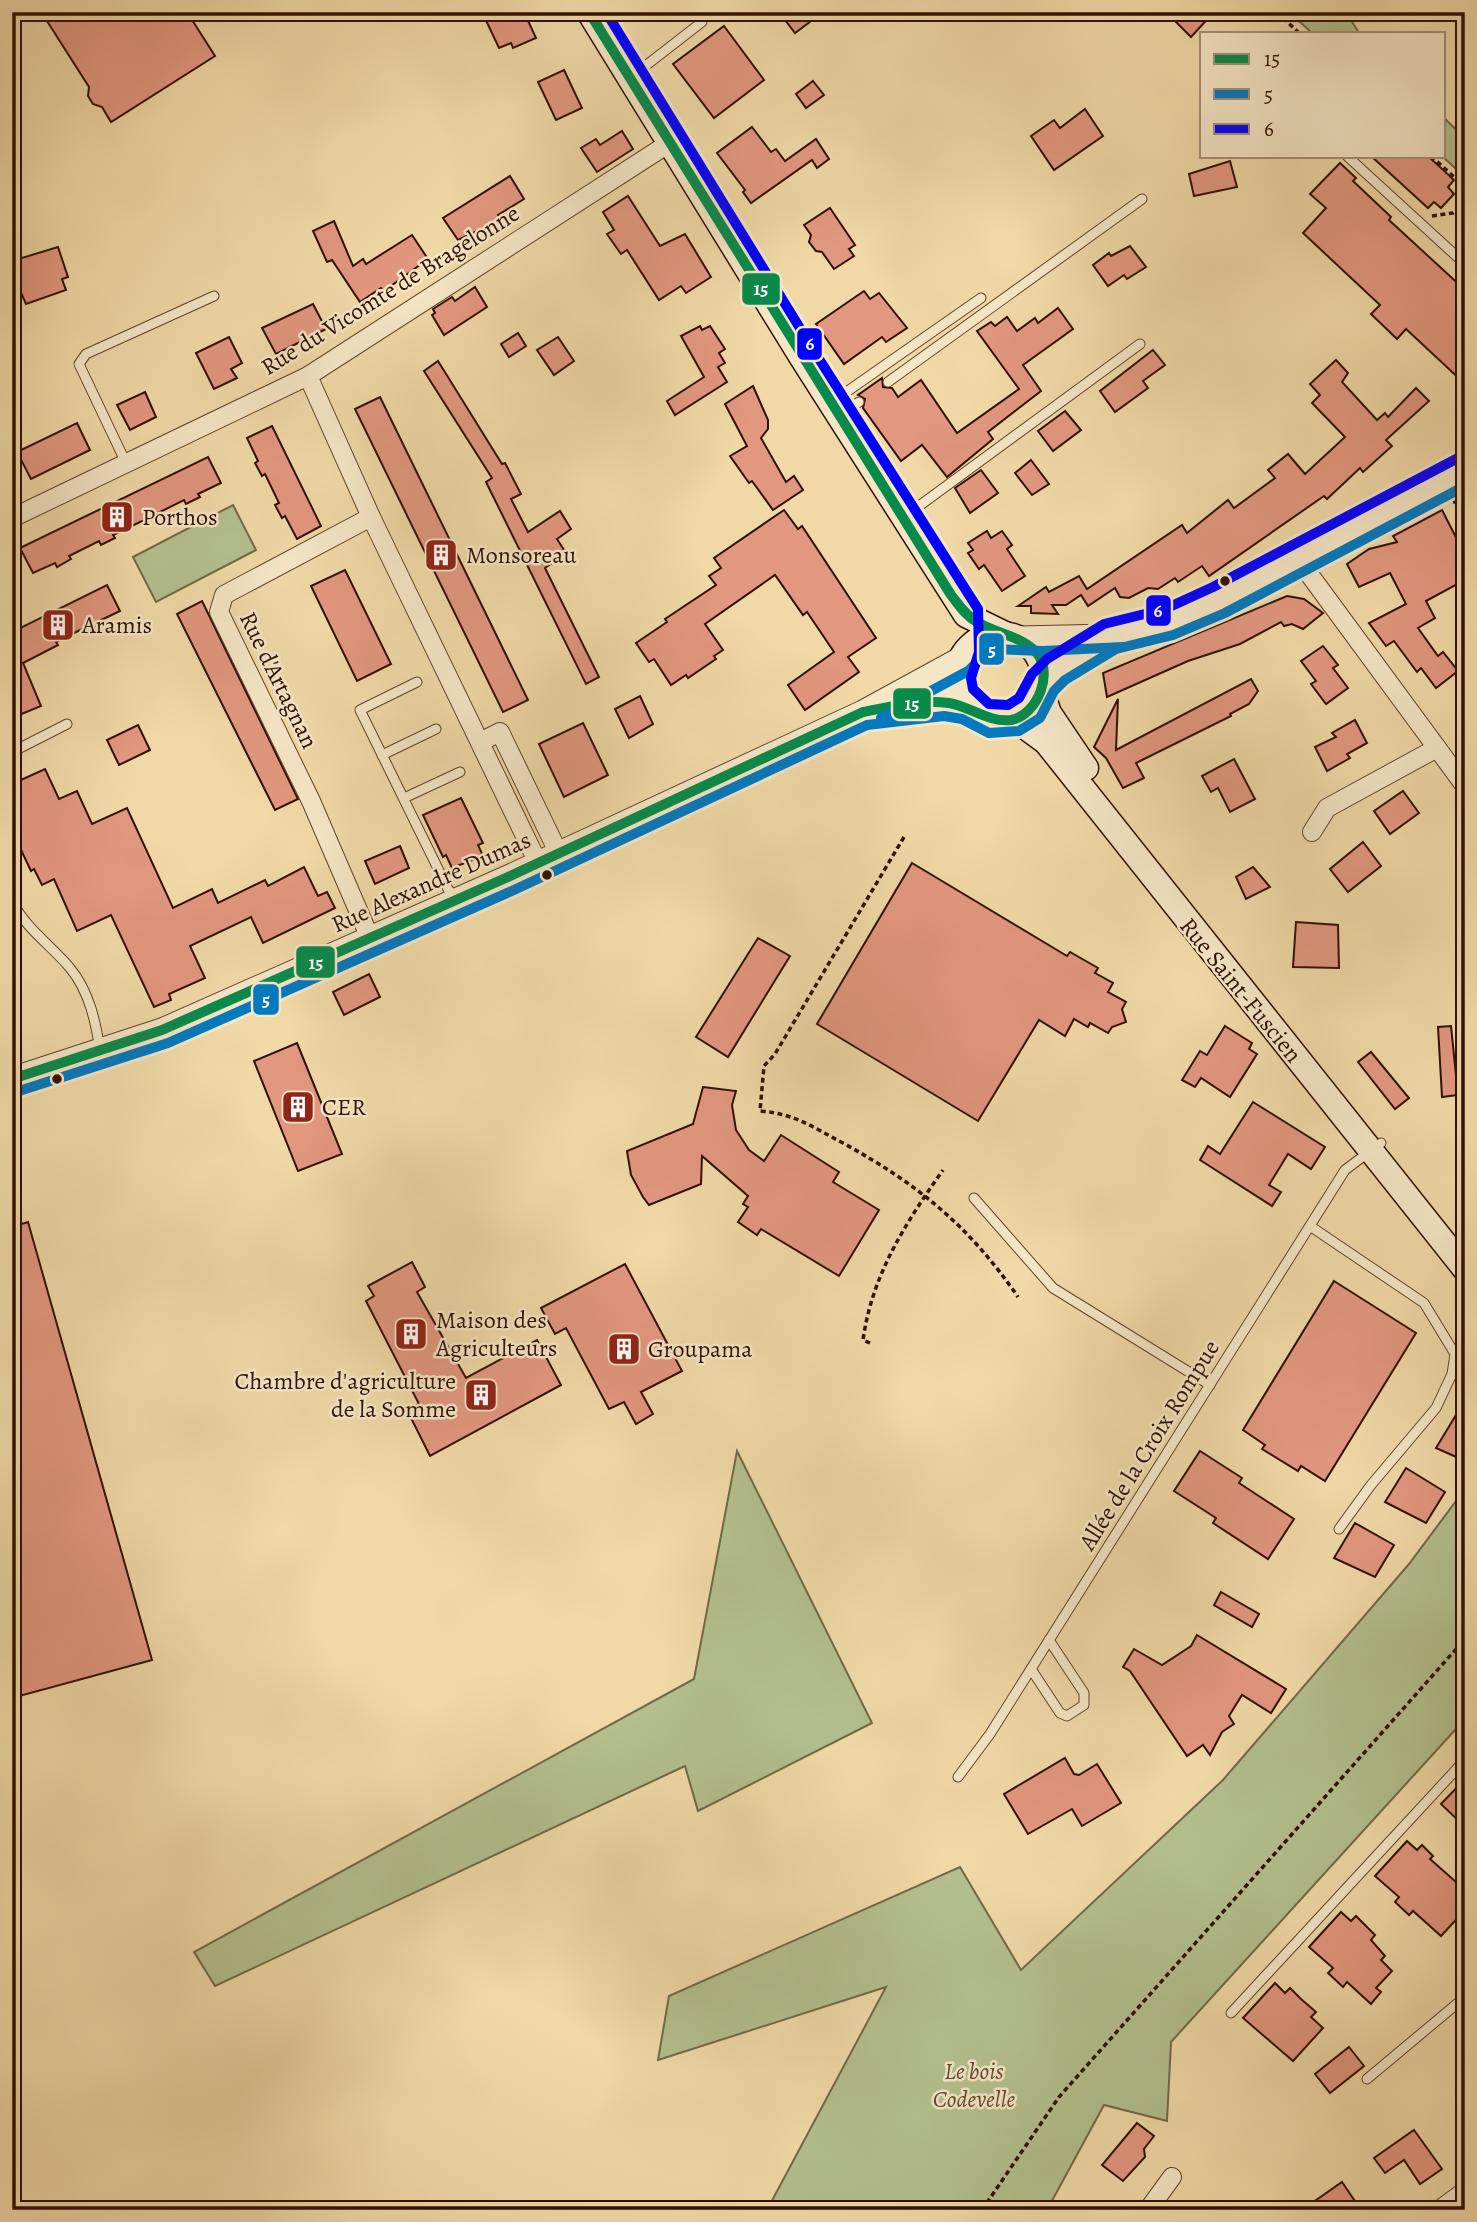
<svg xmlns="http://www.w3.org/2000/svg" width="1477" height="2222" font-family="Alegreya,serif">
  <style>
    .green { fill: #b3c08d; stroke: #726848; stroke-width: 2 }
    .building { fill: #e2977f; stroke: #300f04; stroke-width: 2 }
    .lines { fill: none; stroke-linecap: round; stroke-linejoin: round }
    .service-casing { stroke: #60422d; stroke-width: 11 }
    .minor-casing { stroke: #60422d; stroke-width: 20 }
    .tertiary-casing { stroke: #60422d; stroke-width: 25 }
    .secondary-casing { stroke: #300f04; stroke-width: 27 }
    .path { stroke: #300f04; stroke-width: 3.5; stroke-dasharray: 5 3.5; stroke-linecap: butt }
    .service { stroke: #f5e6c6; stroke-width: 9 }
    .minor { stroke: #f5e6c6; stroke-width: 18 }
    .tertiary { stroke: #f5e6c6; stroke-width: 23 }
    .secondary { stroke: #f5e6c6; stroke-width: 24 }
    .bus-1-casing { stroke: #f5e6c6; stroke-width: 16 }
    .bus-2-casing { stroke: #f5e6c6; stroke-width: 16 }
    .bus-3-casing { stroke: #f5e6c6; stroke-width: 16 }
    .bus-1 { stroke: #088a4b; stroke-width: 10 }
    .bus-2 { stroke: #0379bf; stroke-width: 10 }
    .bus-3 { stroke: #00f; stroke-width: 10 }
    .bus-dot { fill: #300f04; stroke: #f5e6c6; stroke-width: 2.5 }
    .labels { text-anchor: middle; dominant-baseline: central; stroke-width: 5; stroke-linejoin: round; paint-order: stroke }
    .street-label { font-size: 24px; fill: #300f04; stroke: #f5e6c6 }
    .poi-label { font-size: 24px; fill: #300f04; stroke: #f5e6c6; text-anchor: start }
    .park-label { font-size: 24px; font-style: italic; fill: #5e4d34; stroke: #f5e6c6 }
    .line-badge { stroke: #f5e6c6; stroke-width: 2.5 }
    .badge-label { font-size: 19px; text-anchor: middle; font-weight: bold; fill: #fff }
  </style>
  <rect width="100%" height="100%" fill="#f0d9a7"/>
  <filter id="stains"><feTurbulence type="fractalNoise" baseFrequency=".00286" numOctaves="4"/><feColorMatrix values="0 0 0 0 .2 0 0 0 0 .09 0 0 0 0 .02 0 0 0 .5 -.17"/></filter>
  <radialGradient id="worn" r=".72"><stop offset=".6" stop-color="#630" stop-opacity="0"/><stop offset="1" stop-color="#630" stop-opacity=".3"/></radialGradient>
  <!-- green -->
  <g class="green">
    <path d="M1289 12H1346L1359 33H1312Z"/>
    <path d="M1444 118 1465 138V177L1442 156Z"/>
    <path d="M233 505 256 550 156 602 133 557Z"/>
    <path d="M737 1451 872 1723 698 1811 685 1766 215 1986 194 1952 694 1679Z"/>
    <path d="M1465 1489V1719L1171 2042 1167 2121 1104 2105 1047 2210H767L886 1987 658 2060 669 1996 960 1867 1021 1970 1223 1780 1409 1564Z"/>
  </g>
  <!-- building -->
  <g class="building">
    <path d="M61 12H187L215 56 111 122 102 107 93 104 88 96 89 87 47 21Z"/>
    <path d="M482 12H524L536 38 513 48 511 43 499 48Z"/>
    <path d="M779 12H823L795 33Z"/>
    <path d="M1166 12H1214L1191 37Z"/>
    <path d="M724 26 764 80 714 118 673 64Z"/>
    <path d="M564 70 582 108 556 120 538 82Z"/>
    <path d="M813 81 824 95 806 108 796 94Z"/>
    <path d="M1085 109 1103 136 1054 170 1031 136 1054 120 1060 128Z"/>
    <path d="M752 127 771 152 776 149 785 161 816 139 829 159 817 168 812 160 751 203 743 192 745 190 717 153Z"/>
    <path d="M622 131 633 149 597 172 581 148 596 139 600 145Z"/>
    <path d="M1371 156H1428L1454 180 1448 187 1454 194 1441 208 1434 202 1428 208Z"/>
    <path d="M1230 161 1237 187 1194 196 1189 174Z"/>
    <path d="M1340 163 1356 178 1353 181 1391 217 1389 220 1465 290V384L1406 329 1397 339 1371 314 1380 305 1303 233 1326 208 1310 194Z"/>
    <path d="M510 176 524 199 498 215 500 218 490 225 458 240 443 218Z"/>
    <path d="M628 196 660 246 685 234 711 277 686 293 681 286 659 300 627 250 621 254 607 234 614 230 603 212Z"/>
    <path d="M830 208 855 245 849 249 854 256 834 269 822 252 816 251 809 242 811 235 804 225Z"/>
    <path d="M334 221 353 266 363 259 366 264 412 235 428 259 384 291 381 288 360 302 332 260 327 262 313 231Z"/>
    <path d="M1130 246 1146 267 1127 279 1124 275 1108 286 1093 265 1109 253 1111 256Z"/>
    <path d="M58 247 68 277 62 279 66 290 26 304 19 288 12 290V261Z"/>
    <path d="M475 287 487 307 444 335 432 315 435 313 433 309 452 297 455 301Z"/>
    <path d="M864 291 870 299 879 293 907 328 886 342 882 337 844 364 816 324Z"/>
    <path d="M313 304 326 329 276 354 262 328Z"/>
    <path d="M1058 308 1073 329 1023 365 1041 391 988 432 993 439 947 477 922 445 901 461 863 408 865 399 858 395 882 378 883 387 892 388 898 397 921 380 957 433 1019 389 977 331 991 322 995 326 1007 317 1017 331 1035 318 1038 323Z"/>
    <path d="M700 326 702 330 710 326 725 349 719 353 725 363 718 367 727 382 675 415 667 401 704 377 681 336Z"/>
    <path d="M518 333 526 346 509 357 501 344Z"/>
    <path d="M229 337 242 363 231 369 237 378 214 389 196 353Z"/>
    <path d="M558 337 574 361 554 375 537 350Z"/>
    <path d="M1153 350 1165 365 1143 381 1148 388 1115 412 1100 391Z"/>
    <path d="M1336 360 1348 373 1342 382 1377 420 1385 413 1388 417 1416 388 1429 401 1386 440 1392 446 1363 472 1360 468 1327 499 1324 496 1209 576 1202 566 1178 582 1175 578 1158 589 1148 588 1129 598 1120 597 1115 588 1088 606 1081 595 1066 605H1052L1058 614 1031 613V606H1018L1046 587 1049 592 1079 576 1087 589 1182 525 1187 533 1228 500 1234 508 1275 478 1268 470 1288 454 1305 474 1345 437 1312 403 1320 395 1310 384Z"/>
    <path d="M438 361 502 464 505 463 521 494 511 499 528 532 560 511 571 529 557 539 566 553 545 568 599 677 586 684 486 482 492 478 424 371Z"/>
    <path d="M753 386 768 420V429L761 438 786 482 794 476 803 490 773 510 752 481 749 483 730 456 747 446 725 404Z"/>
    <path d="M145 392 156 417 130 430 117 405Z"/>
    <path d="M380 397 528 700 503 712 355 409Z"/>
    <path d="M1065 411 1081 430 1053 451 1038 431Z"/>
    <path d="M77 423 90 450 31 479 17 452Z"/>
    <path d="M272 426 321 526 297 539 285 516 282 518 275 505 279 503 265 474 262 476 255 463 258 461 247 438Z"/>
    <path d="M208 457 221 483 198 494 200 497 186 504 184 500 156 514 158 517 144 524 142 521 113 535 115 538 101 545 99 541 69 556 71 559 57 567 55 563 33 573 20 548Z"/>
    <path d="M1031 460 1049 484 1032 495 1015 473Z"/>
    <path d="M981 470 998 493 970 513 955 488Z"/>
    <path d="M784 510 798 529 802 526 876 638 848 657 859 672 805 710 788 685 834 652 807 612 803 615 775 575 705 624 723 650 714 656 716 659 688 678 686 675 671 685 654 659 649 662 636 643 667 622 665 619 716 585 709 576 721 568 714 558Z"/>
    <path d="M1442 510 1465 555V580L1426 601 1435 618 1418 628 1438 656 1443 652 1458 671 1436 688 1421 668 1417 672 1394 641 1386 646 1369 623 1406 604 1390 573 1359 587 1347 564 1369 549 1397 542 1393 536Z"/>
    <path d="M987 531 991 538 1002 531 1012 545 1007 549 1025 576 1002 591 984 565 979 569 968 553 973 550 968 543Z"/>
    <path d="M345 570 391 664 357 681 311 586Z"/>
    <path d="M107 585 120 611 97 622 99 625 86 632 84 628 56 642 58 645 23 663 41 706 12 718V632Z"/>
    <path d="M1287 596 1304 599 1323 613 1303 629 1292 624 1284 626 1281 622 1240 644 1188 661 1107 697 1103 673Z"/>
    <path d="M202 601 298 799 275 810 177 614Z"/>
    <path d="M1323 646 1338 665 1333 668 1348 688 1326 704 1311 684 1316 681 1301 661Z"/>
    <path d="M1251 679 1258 691 1249 704 1230 714 1231 716 1136 763 1144 778 1123 788 1106 758 1094 747 1118 699 1116 750Z"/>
    <path d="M640 696 653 724 629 738 615 709Z"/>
    <path d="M1355 720 1367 743 1347 754 1350 758 1327 771 1315 747 1336 737 1332 733Z"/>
    <path d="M583 723 608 775 564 797 539 744Z"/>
    <path d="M138 725 150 750 119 765 107 740Z"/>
    <path d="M1234 759 1255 799 1230 812 1218 788 1211 792 1202 776Z"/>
    <path d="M45 769 59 799 77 791 92 824 127 808 173 908 212 889 218 903 265 880 268 886 304 867 318 896 327 892 335 908 263 943 251 917 190 946 205 978 169 994 171 1000 154 1007 111 915 77 931 54 879 42 885 34 869 31 871 12 831V784Z"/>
    <path d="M1403 791 1419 813 1390 834 1374 811Z"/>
    <path d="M461 798 483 843 478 845 483 856 452 868 446 855 443 857 423 815Z"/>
    <path d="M1363 842 1381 866 1348 892 1330 869Z"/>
    <path d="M400 846 409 868 375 884 365 861Z"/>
    <path d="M912 863 1067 956 1070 952 1098 968 1095 973 1113 983 1108 992 1126 1002 1122 1009 1126 1022 1112 1027 1108 1033 1090 1023 1088 1027 1074 1019 1065 1036 1039 1020 978 1121 817 1024Z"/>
    <path d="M1253 867 1270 887 1246 899 1236 877Z"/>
    <path d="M1296 922 1338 925 1339 968 1293 967Z"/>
    <path d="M758 938 790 956 728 1057 696 1037Z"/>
    <path d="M369 974 380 997 344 1015 333 992Z"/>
    <path d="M1225 1026 1252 1043 1249 1049 1257 1054 1230 1097 1201 1078 1195 1087 1182 1080 1200 1051 1207 1055Z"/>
    <path d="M1451 1026 1458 1095 1442 1097 1438 1027Z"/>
    <path d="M297 1043 342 1154 298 1171 254 1061Z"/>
    <path d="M1371 1052 1409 1098 1395 1109 1358 1062Z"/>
    <path d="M703 1087 736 1091 732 1105 736 1130 749 1150 764 1161 781 1135 839 1172 833 1182 879 1210 839 1276 761 1229 757 1235 738 1222 748 1207 743 1204 748 1196 702 1156 701 1184 649 1205 643 1197 631 1175 627 1151 693 1124Z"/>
    <path d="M1253 1102 1325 1147 1311 1169 1288 1154 1269 1185 1281 1192 1272 1206 1200 1160 1208 1146 1220 1154Z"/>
    <path d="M28 1222 152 1660 12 1698V1227Z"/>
    <path d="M412 1262 425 1287 417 1292 466 1378 537 1340 561 1385 430 1456 407 1410 419 1404 366 1301 374 1296 368 1286Z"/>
    <path d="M625 1264 682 1371 641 1392 653 1414 636 1424 624 1402 609 1409 566 1328 555 1334 541 1308Z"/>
    <path d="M1334 1281 1416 1333 1325 1481 1301 1466 1298 1471 1262 1449 1265 1445 1243 1430Z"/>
    <path d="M1465 1400V1461L1436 1448Z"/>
    <path d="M1200 1451 1242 1478 1239 1483 1294 1519 1268 1559 1213 1523 1216 1518 1174 1491Z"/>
    <path d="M1406 1468 1445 1492 1426 1523 1385 1502Z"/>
    <path d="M1355 1523 1394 1545 1375 1577 1334 1558Z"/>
    <path d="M1221 1592 1259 1614 1252 1627 1214 1605Z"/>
    <path d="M1197 1635 1286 1689 1271 1713 1242 1695 1229 1716 1234 1724 1222 1732 1210 1755 1203 1745 1187 1756 1130 1671 1123 1667 1134 1649 1162 1665 1191 1646Z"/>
    <path d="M1065 1758 1074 1774 1079 1775 1097 1764 1121 1803 1082 1826 1072 1809 1028 1834 1004 1794Z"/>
    <path d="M1465 1779V1827L1441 1804Z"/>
    <path d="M1407 1841 1417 1850 1422 1845 1433 1856 1430 1859 1465 1890V1910L1441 1936 1413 1911 1409 1915 1395 1902 1399 1897 1375 1876Z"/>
    <path d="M1341 1912 1351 1921 1356 1916 1375 1935 1371 1940 1385 1956 1381 1960 1392 1971 1376 1988 1381 1992 1371 2004 1347 1982 1343 1987 1328 1973 1333 1968 1309 1947Z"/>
    <path d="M1275 1983 1285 1993 1290 1988 1301 1999 1316 2012 1311 2017 1323 2028 1293 2061 1243 2018Z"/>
    <path d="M1349 2047 1364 2066 1330 2093 1315 2074Z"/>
    <path d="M1137 2123 1154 2136 1144 2149 1145 2157 1123 2181 1102 2165Z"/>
    <path d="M1414 2130 1442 2169 1420 2184 1404 2160 1385 2173 1374 2158Z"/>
    <path d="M1342 2182 1361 2210H1302Z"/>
  </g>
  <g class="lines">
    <defs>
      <g id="service">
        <path d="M631 77 702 22"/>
        <path d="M1347 156 1465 264"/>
        <path d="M888 382 1142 199"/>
        <path d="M832 402 981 298"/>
        <path d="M841 415 859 402"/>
        <path d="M126 463 79 364 86 354 214 296"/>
        <path d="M904 517 1140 344"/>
        <path d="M417 682 360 710 448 889 455 898"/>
        <path d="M12 752 67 724"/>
        <path d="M382 755 436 729"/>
        <path d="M404 798 460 772"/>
        <path d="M12 901C26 929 51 945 70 968 89 991 96 1022 100 1051"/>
        <path d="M974 1198 1053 1288 1210 1385"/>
        <path d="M1310 1226 1424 1303 1455 1354 1452 1374 1436 1408 1371 1485 1339 1529"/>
        <path d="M1031 1669 1060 1713 1067 1716 1084 1705V1693L1049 1640"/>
        <path d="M958 1777 990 1734 1345 1170 1381 1143"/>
        <path d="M1231 2013 1465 1760"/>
        <path d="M1367 2079 1465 1997"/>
      </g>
      <g id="minor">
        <path d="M308 376 371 517 538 863"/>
        <path d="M12 518 308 376 671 142"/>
        <path d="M1298 559 1465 786"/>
        <path d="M482 741 500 732 559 854"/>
        <path d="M1312 832 1327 808 1437 748"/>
        <path d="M370 938 311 801 219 612 224 595 371 517"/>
        <path d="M1148 2210 1172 2177"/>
        <path d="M1439 2210 1465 2191"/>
      </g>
      <g id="tertiary">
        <path d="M1018 638 1111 636 1169 622 1232 594 1465 470"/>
        <path d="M1043 682 1057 669 1108 637"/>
        <path d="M883 709 944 702 966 705"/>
        <path d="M12 1079 162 1030 508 877 863 712 960 659"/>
      </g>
      <g id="secondary">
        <path d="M589 12 802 358 966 615 1005 634"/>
        <circle cx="1000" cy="677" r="43"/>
        <path d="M1041 690 1049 713 1086 768"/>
        <path d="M1013 718 1046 742 1465 1269"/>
      </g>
    </defs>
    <!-- service casing -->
    <use href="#service" class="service-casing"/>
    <!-- minor casing -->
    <use href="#minor" class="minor-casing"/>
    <!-- tertiary casing -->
    <use href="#tertiary" class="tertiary-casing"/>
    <!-- secondary casing -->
    <use href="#secondary" class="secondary-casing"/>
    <!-- path -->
    <g class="path">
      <path d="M1277 12 1299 33"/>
      <path d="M1431 156 1465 187"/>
      <path d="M1432 216 1453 213 1465 204"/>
      <path d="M1453 499 1465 521"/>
      <path d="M904 837 775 1054 764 1066 760 1111C796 1114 812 1127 843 1143 919 1185 969 1226 1018 1297"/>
      <path d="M870 1343 863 1340C872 1275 905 1224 943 1170"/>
      <path d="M982 2210 1059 2097 1465 1639"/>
    </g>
    <!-- service -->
    <use href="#service" class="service"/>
    <!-- minor -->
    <use href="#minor" class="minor"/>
    <!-- tertiary -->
    <use href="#tertiary" class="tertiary"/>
    <!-- secondary -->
    <use href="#secondary" class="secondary"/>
    <defs>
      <path id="bus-1" d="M12 1079 162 1030 508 877 863 712C890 707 921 699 949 703 969 706 989 723 1011 720 1038 715 1055 671 1035 651 1020 636 995 633 977 622 966 616 959 605 951 595L589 12"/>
      <g id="bus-2">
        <path d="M881 718 968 671 991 649 1043 651 1123 647"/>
        <path d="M16 1092 168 1043 514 890 867 725 944 716 962 719 989 733 1019 731 1040 718 1054 691 1065 680 1116 649 1173 635 1225 613 1465 486"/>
      </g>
      <path id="bus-3" d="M606 12 814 351 978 609 979 652 971 678 973 689 989 704 1008 705 1019 698 1032 674 1047 659 1104 624 1165 609 1213 587 1458 458"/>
    </defs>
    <!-- bus-1 casing -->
    <use href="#bus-1" class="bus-1-casing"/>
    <!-- bus-2 casing -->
    <use href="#bus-2" class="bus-2-casing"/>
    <!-- bus-3 casing -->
    <use href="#bus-3" class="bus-3-casing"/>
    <!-- bus-1 -->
    <use href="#bus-1" class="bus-1"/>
    <!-- bus-2 -->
    <use href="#bus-2" class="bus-2"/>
    <!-- bus-3 -->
    <use href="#bus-3" class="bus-3"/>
  </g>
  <!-- icons -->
  <defs>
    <symbol id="building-square" viewBox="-11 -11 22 22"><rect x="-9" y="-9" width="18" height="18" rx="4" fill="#8f2418" stroke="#f5e6c6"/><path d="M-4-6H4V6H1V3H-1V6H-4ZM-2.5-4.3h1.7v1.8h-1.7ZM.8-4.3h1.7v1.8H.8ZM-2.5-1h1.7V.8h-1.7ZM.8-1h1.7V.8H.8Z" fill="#fff"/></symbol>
  </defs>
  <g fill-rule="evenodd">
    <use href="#building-square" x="98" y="498" width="38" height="38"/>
    <use href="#building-square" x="422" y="536" width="38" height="38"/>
    <use href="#building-square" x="39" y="606" width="38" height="38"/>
    <use href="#building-square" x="279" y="1088" width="38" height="38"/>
    <use href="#building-square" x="392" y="1315" width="38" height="38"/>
    <use href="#building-square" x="605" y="1330" width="38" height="38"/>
    <use href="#building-square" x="462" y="1376" width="38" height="38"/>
  </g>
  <!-- markers -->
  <g class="bus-dot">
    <circle cx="1225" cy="581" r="6"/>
    <circle cx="547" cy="875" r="6"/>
    <circle cx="57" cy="1079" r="6"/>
  </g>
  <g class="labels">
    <!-- street labels -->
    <g class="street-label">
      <text transform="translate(390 290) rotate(-32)">Rue du Vicomte de Bragelonne</text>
      <text transform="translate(279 680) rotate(64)">Rue d'Artagnan</text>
      <text transform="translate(431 882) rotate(-24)">Rue Alexandre Dumas</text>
      <text transform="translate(1241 990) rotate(51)">Rue Saint-Fuscien</text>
      <text transform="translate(1149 1445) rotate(-58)">Allée de la Croix Rompue</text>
    </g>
    <!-- poi labels -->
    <g class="poi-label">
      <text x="142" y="517">Porthos</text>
      <text x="466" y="555">Monsoreau</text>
      <text x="82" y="625">Aramis</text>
      <text x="322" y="1107">CER</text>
      <text x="436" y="1320">Maison des<tspan x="436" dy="28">Agriculteurs</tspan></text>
      <text x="648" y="1349">Groupama</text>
      <text x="456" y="1381" text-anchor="end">Chambre d'agriculture<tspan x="456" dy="28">de la Somme</tspan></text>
    </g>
    <!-- park labels -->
    <g class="park-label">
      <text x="974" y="2071">Le bois<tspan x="974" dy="28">Codevelle</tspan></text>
    </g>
  </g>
  <g class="line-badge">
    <rect x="741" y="272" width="40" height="34" rx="7" fill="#088a4b"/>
    <rect x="796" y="327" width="27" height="34" rx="7" fill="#00f"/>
    <rect x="1145" y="594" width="27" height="33" rx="7" fill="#00f"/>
    <rect x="978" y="632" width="27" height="34" rx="7" fill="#0379bf"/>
    <rect x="892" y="687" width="40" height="33" rx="7" fill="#088a4b"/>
    <rect x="295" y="945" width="41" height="34" rx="7" fill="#088a4b"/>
    <rect x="252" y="983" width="28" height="33" rx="7" fill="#0379bf"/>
  </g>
  <g class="badge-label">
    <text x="761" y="295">15</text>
    <text x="810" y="350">6</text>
    <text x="1158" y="617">6</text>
    <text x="992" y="656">5</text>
    <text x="912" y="710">15</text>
    <text x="316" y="969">15</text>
    <text x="266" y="1006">5</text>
  </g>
  <!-- margin -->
  <rect width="1477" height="2222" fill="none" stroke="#f0d9a7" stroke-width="42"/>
  <rect x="14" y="14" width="1449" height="2194" fill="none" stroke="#300f04" stroke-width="3.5"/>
  <rect x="21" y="21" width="1435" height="2180" fill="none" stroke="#300f04" stroke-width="2"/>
  <!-- legend -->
  <rect x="1200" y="32" width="245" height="126" fill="#f5e6c6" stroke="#a69078" stroke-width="2"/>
  <rect x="1214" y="54" width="35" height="10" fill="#088a4b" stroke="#a69078" stroke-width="2"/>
  <text x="1264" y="66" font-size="21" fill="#300f04">15</text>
  <rect x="1214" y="89" width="35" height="10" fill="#0379bf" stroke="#a69078" stroke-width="2"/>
  <text x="1264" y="102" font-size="21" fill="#300f04">5</text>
  <rect x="1214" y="124" width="35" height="10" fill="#0000ff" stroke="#a69078" stroke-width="2"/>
  <text x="1264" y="136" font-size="21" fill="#300f04">6</text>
  <rect width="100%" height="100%" filter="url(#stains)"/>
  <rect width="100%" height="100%" fill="url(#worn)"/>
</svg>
